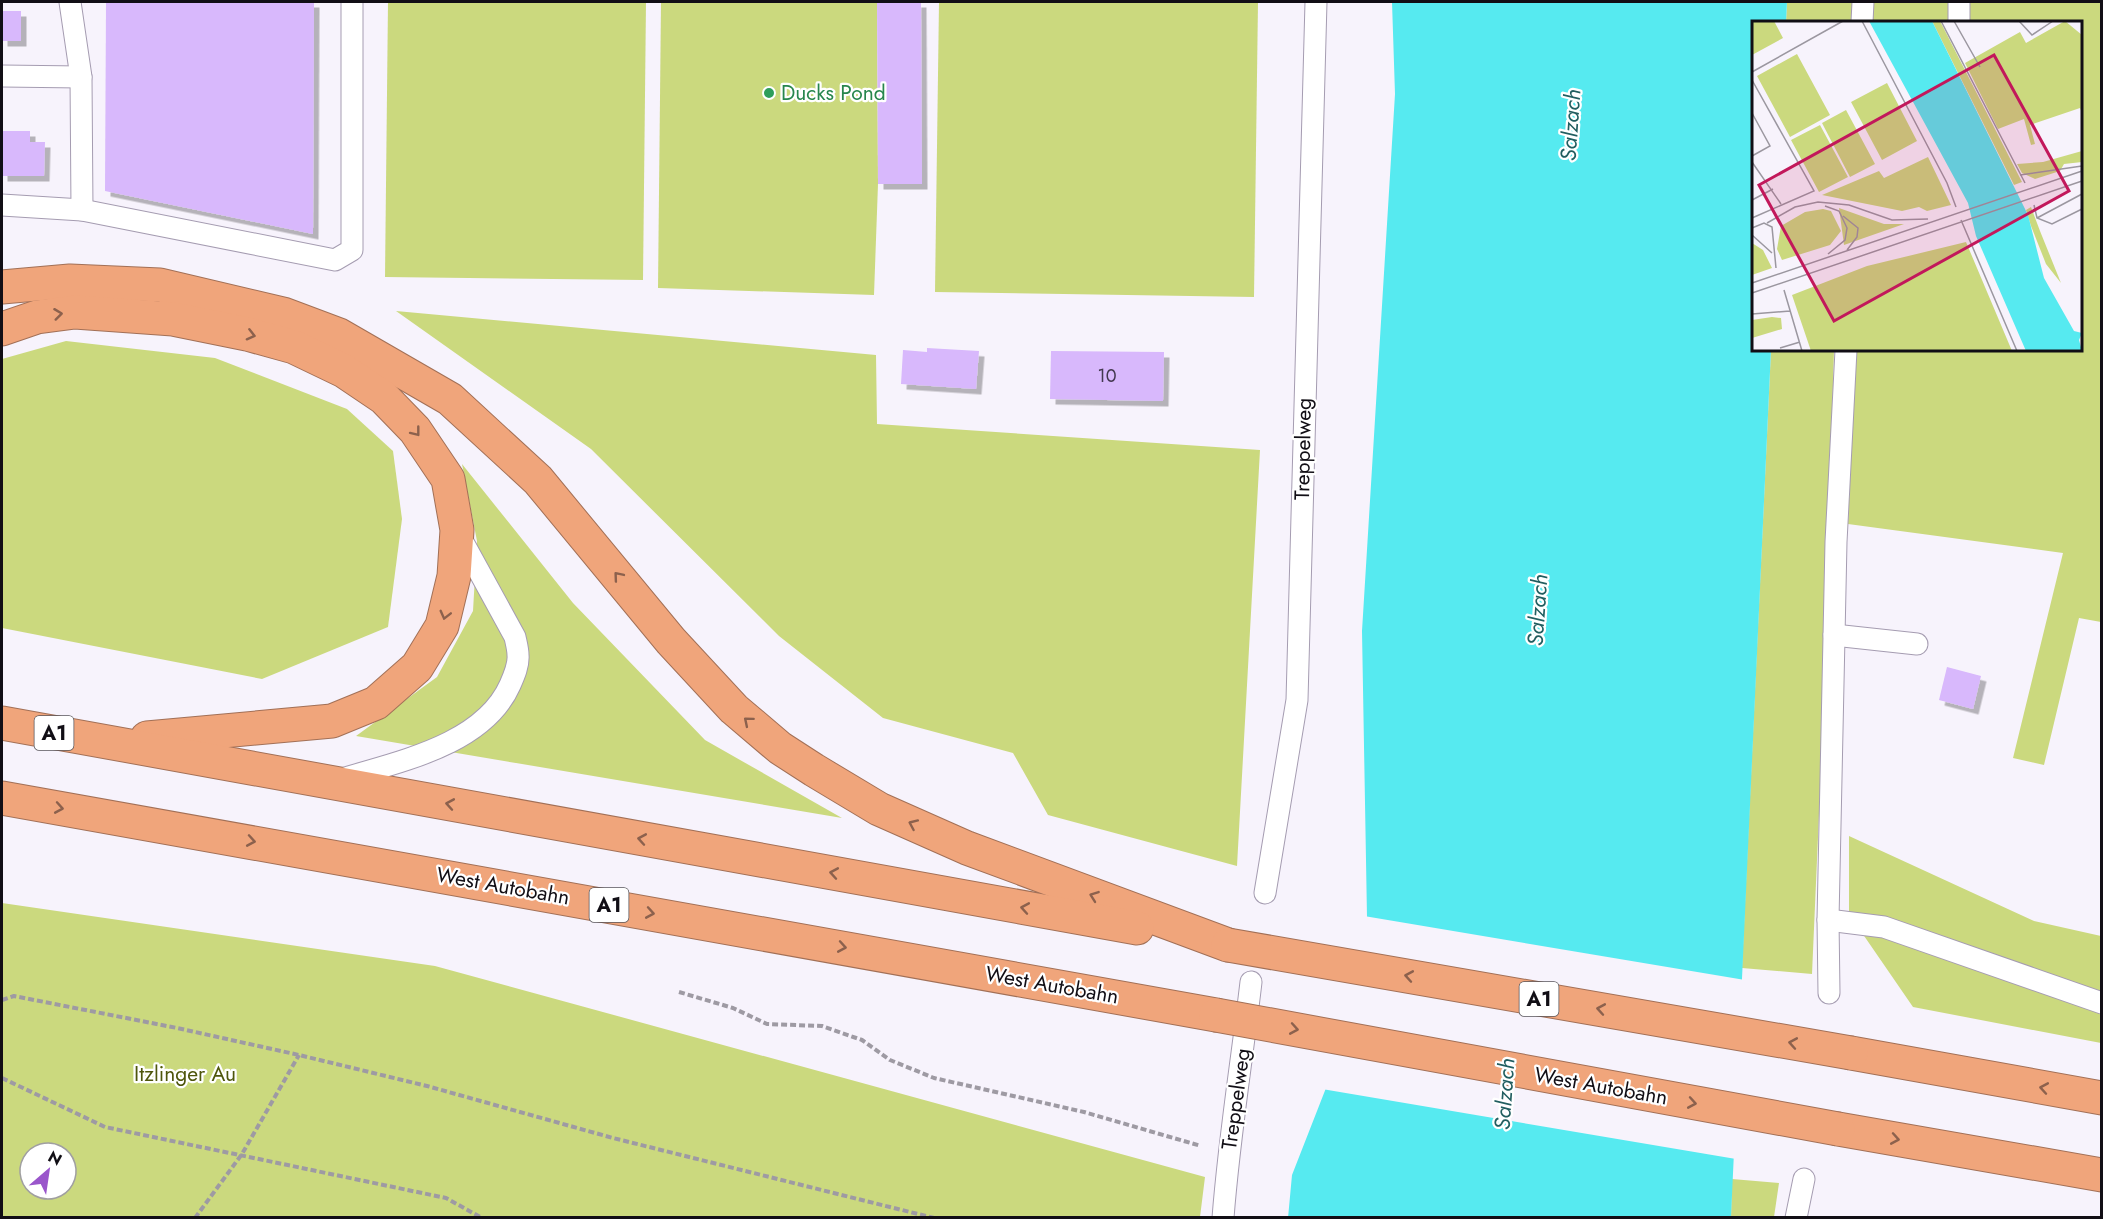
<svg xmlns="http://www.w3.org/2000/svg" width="2103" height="1219" font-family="Jost,sans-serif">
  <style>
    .green { fill: #cbd97e; fill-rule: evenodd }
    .water { fill: #56eaf0 }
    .pier { fill: #f7f3fc }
    .building { fill: #d8b8fc; filter: url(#shadow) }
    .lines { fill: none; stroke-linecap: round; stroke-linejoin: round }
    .lane-casing { stroke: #a59cb1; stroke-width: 23 }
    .highway-casing { stroke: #a27057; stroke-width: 35 }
    .path { stroke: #9e9aa3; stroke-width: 4; stroke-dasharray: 6 3; stroke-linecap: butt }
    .lane { stroke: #fff; stroke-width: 21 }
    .highway { stroke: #f0a57b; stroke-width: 33 }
    .highway-bridge-casing { stroke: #a27057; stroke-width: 35; stroke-linecap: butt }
    .highway-bridge { stroke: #f0a57b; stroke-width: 33 }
    .oneway { stroke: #8c614d }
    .leisure-dot { fill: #2e9e5b; stroke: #fff; stroke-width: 2 }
    .labels { text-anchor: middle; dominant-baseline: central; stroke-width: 4.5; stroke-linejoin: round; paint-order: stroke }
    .number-label { font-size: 18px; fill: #43384f }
    .shield { fill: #fff; stroke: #58565b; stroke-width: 1.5 }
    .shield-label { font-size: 20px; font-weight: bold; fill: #110e15 }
    .leisure-label { font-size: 21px; fill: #27864d; stroke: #fff; text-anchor: start }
    .street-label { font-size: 21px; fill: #110e15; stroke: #fff }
    .park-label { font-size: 21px; fill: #4e560c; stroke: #fff }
    .water-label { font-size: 22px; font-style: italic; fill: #215e60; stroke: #fff }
    .inset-road { fill: none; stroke: #9b97a0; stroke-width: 1.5 }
    .view { fill: #c2185b; fill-opacity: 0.15; stroke: #c2185b; stroke-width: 3 }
    .inset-edge { fill: none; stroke: #110e15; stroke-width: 3 }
  </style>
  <defs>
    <filter id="shadow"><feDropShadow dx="5.5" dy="5.5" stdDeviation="0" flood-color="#0004"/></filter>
  </defs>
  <rect width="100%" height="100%" fill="#f7f3fc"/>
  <!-- green -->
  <g class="green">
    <path d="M388 2H646L643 280 385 277Z"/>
    <path d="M661 2H877L878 184 874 295 658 288Z"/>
    <path d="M939 2H1258L1254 297 935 292Z"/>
    <path d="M1787 2H1854L1853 22H1786Z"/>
    <path d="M1871 2H2101V622L2079 618 2044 765 2013 758 2063 553 1848 524 1856 350H2080V22H1870Z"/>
    <path d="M396 311 876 355 877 424 1260 450 1237 866 1048 815 1013 753 883 718 779 636 591 449Z"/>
    <path d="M66 341 215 358 347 409 393 451 402 519 388 627 262 679 2 628V359Z"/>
    <path d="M1771 350H1834L1824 700 1812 974 1742 968Z"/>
    <path d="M462 464 573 603 705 740 842 818 356 736 437 677 473 611 477 541Z"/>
    <path d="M1849 836 2034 921 2101 936V1043L1913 1007 1849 914Z"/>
    <path d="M2 903 435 966 1205 1177 1200 1217H2ZM30 1153H66V1189H30Z"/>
    <path d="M1732 1179 1779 1183 1774 1217H1731Z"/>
  </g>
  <!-- water -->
  <path class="water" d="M1392 2H1787L1786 22H1754V350H1771L1731 1217 1288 1218 1292 1175 1326 1088 1367 917 1362 631 1395 94Z"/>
  <!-- pier -->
  <path class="pier" d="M1364 916 1745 980 1736 1159 1322 1089Z"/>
  <!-- building -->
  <g class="building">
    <path d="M106 2H314L313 234 105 191Z"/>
    <path d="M877 2H921L922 184H878Z"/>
    <rect x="2" y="11" width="19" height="30"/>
    <path d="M2 131H30V142H45L44 176H2Z"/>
    <path d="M927 348 979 351 976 389 901 384 903 350 927 352Z"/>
    <path d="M1051 351 1164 352 1163 401 1050 399Z"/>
    <path d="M1947 667 1981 676 1973 709 1939 700Z"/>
  </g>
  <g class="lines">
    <defs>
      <g id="lane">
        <path d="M70 2 81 77 82 210"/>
        <path d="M1959 2V22"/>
        <path d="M1862 22 1863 2"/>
        <path d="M2 76 81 77"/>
        <path d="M2 205 82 210 335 260 352 250V2"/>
        <path d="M1834 635 1917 644"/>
        <path d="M339 780C396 762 483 746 510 685 514 676 519 665 518 655 518 649 516 642 515 637L458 533"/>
        <path d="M1265 893 1297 700 1316 2"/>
        <path d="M1828 920 1884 927 2102 1003"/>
        <path d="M1829 993 1828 920 1836 542 1846 350"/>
        <path d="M1223 1218C1229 1138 1242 1060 1251 982"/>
        <path d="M1796 1218 1804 1179"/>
      </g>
      <g id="highway">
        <path d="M2 287 70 281 160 285 283 314 339 335 450 399 538 480 671 641 734 709 780 748 814 770 879 809 967 848 1228 945"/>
        <path d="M2 329 37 317 75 312 173 319 247 334 294 347 344 371 384 398 415 430 448 479 457 530 454 576 442 626 417 667 376 703 332 721 147 738"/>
        <path d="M2 723 1137 928"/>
        <path d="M2 798 1216 1015"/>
        <path d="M1851 1053 2102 1098"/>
        <path d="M1838 1129 2102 1175"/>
      </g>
    </defs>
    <!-- lane casing -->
    <use href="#lane" class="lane-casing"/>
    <!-- highway casing -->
    <use href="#highway" class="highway-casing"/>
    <!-- path -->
    <g class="path">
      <path d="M679 992 733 1008 767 1024 822 1026 862 1040 890 1060 934 1078 1084 1112 1201 1146"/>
      <path d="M2 1000 14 996 177 1028 299 1055 427 1086 613 1138 934 1218"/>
      <path d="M2 1078 105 1127 446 1198 482 1218"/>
      <path d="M195 1218 242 1154 299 1055"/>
    </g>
    <!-- lane -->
    <use href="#lane" class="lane"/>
    <!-- highway -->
    <use href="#highway" class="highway"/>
    <defs>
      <g id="highway-bridge">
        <path d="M1228 945 1851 1053"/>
        <path d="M1216 1015 1838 1129"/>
      </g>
    </defs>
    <!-- highway-bridge casing -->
    <use href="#highway-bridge" class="highway-bridge-casing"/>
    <!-- highway-bridge -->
    <use href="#highway-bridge" class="highway-bridge"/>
  </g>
  <!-- one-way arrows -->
  <defs><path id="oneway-chevron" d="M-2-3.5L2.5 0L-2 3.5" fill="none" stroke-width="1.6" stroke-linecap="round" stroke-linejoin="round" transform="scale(1.5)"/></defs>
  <g class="oneway">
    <use href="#oneway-chevron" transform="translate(58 314) rotate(-7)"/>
    <use href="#oneway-chevron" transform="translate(251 335) rotate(14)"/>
    <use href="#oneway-chevron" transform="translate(416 432) rotate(52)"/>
    <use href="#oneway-chevron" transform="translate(618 576) rotate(-130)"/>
    <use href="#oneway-chevron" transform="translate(445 615) rotate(104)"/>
    <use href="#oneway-chevron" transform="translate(748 721) rotate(-140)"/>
    <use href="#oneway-chevron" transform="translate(450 804) rotate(-170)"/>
    <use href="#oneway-chevron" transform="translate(59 808) rotate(10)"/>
    <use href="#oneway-chevron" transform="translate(913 824) rotate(-156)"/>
    <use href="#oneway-chevron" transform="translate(642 839) rotate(-170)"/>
    <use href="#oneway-chevron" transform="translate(251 841) rotate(10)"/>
    <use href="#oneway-chevron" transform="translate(834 873) rotate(-170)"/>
    <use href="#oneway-chevron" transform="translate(1094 896) rotate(-160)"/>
    <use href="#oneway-chevron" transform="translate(1025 908) rotate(-170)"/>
    <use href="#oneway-chevron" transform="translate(650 913) rotate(10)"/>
    <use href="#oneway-chevron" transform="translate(842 947) rotate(10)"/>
    <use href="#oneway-chevron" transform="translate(1409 976) rotate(-170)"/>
    <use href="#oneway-chevron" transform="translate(1601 1009) rotate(-170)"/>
    <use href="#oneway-chevron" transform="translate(1294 1029) rotate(10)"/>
    <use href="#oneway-chevron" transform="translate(1793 1043) rotate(-170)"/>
    <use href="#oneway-chevron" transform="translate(2044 1088) rotate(-170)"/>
    <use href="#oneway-chevron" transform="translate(1692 1103) rotate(10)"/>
    <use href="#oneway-chevron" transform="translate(1895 1139) rotate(10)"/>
  </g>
  <!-- markers -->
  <circle class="leisure-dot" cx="769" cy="93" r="6"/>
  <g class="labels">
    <!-- number labels -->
    <g class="number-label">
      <text x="1107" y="376">10</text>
    </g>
    <!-- shield labels -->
    <g class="shield">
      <rect x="34.5" y="716" width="39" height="34" rx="4.5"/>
      <rect x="589.5" y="888" width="39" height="34" rx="4.5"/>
      <rect x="1519.5" y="982" width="39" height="34" rx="4.5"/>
    </g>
    <g class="shield-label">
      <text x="54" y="733">A1</text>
      <text x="609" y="905">A1</text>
      <text x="1539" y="999">A1</text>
    </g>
    <!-- leisure labels -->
    <g class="leisure-label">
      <text x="781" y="93">Ducks Pond</text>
    </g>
    <!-- street labels -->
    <g class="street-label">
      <text transform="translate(1303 449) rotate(-89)">Treppelweg</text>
      <text transform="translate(503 886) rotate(10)">West Autobahn</text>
      <text transform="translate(1052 985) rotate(10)">West Autobahn</text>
      <text transform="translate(1601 1086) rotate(10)">West Autobahn</text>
      <text transform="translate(1236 1099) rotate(-82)">Treppelweg</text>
    </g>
    <!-- park labels -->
    <g class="park-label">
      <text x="185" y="1074">Itzlinger Au</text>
    </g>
    <!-- water labels -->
    <g class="water-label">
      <text transform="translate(1570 125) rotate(-86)">Salzach</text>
      <text transform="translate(1537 610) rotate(-86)">Salzach</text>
      <text transform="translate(1504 1094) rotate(-86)">Salzach</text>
    </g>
  </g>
  <!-- overview -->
  <g transform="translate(1752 21)">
    <rect width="330" height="330" fill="#f7f3fc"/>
    <path d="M0 0H22L31 17 0 34ZM180 0H188L270 161 262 164ZM313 0 330 14V92L328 87 278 104 283 123 279 124 272 98 246 108 213 42 268 11 274 22ZM45 33 78 94 38 116 5 55ZM135 62 165 120 130 139 99 81ZM94 89 123 143 98 156 70 102ZM68 104 96 156 67 171 39 119ZM330 130V141L312 143 308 150 283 158 270 152 265 143 291 141ZM176 136 199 184 175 190 167 186 150 190 70 174 127 150 132 157ZM279 186 288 210 309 262 294 243 279 205 274 189ZM87 187 132 203H152L92 224ZM71 188 79 190 89 210 78 224 30 239 25 228 29 205 53 191ZM214 221 260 330H59L40 274 115 245ZM0 222 11 229 20 247 0 254ZM20 296 29 297 30 308 0 317V299Z" fill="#cbd97e"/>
    <path d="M117 0H180L276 194 292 257 322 310 330 312 327 319 330 330H274L224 215 216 182Z" fill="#56eaf0"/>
    <path class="inset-road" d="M110 0 195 162 204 186M189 0 273 162M202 0 228 46M267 0 280 14 301 0M0 51 91 0M0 59 62 170 0 197M0 92 18 125 0 135M0 141 29 183M268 154 330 145M0 179 21 168M282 184 285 197 300 203 330 188M73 185 87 190 95 207 93 219 76 233M91 195 106 207 105 216 95 229M285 197 330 173M209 199 265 330M15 202 43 186 66 181 97 184 140 199 176 198M0 207 12 202 20 206 24 247M0 214 20 232M0 262 330 150M32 269 50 330M0 272 330 160M0 293 38 290M28 327 48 321"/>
    <path class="view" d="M242 34 317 170 82 300 7 164Z"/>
    <rect width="330" height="330" class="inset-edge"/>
  </g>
  <!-- border -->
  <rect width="2103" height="1219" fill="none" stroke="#110e15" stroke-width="6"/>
  <!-- north arrow -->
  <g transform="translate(48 1171) rotate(29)"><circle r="28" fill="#ffffff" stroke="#a09fa1" stroke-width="1.5"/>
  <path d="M0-4.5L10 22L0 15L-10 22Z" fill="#9a56cb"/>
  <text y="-9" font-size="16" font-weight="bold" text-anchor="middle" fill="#110e15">N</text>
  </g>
</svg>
